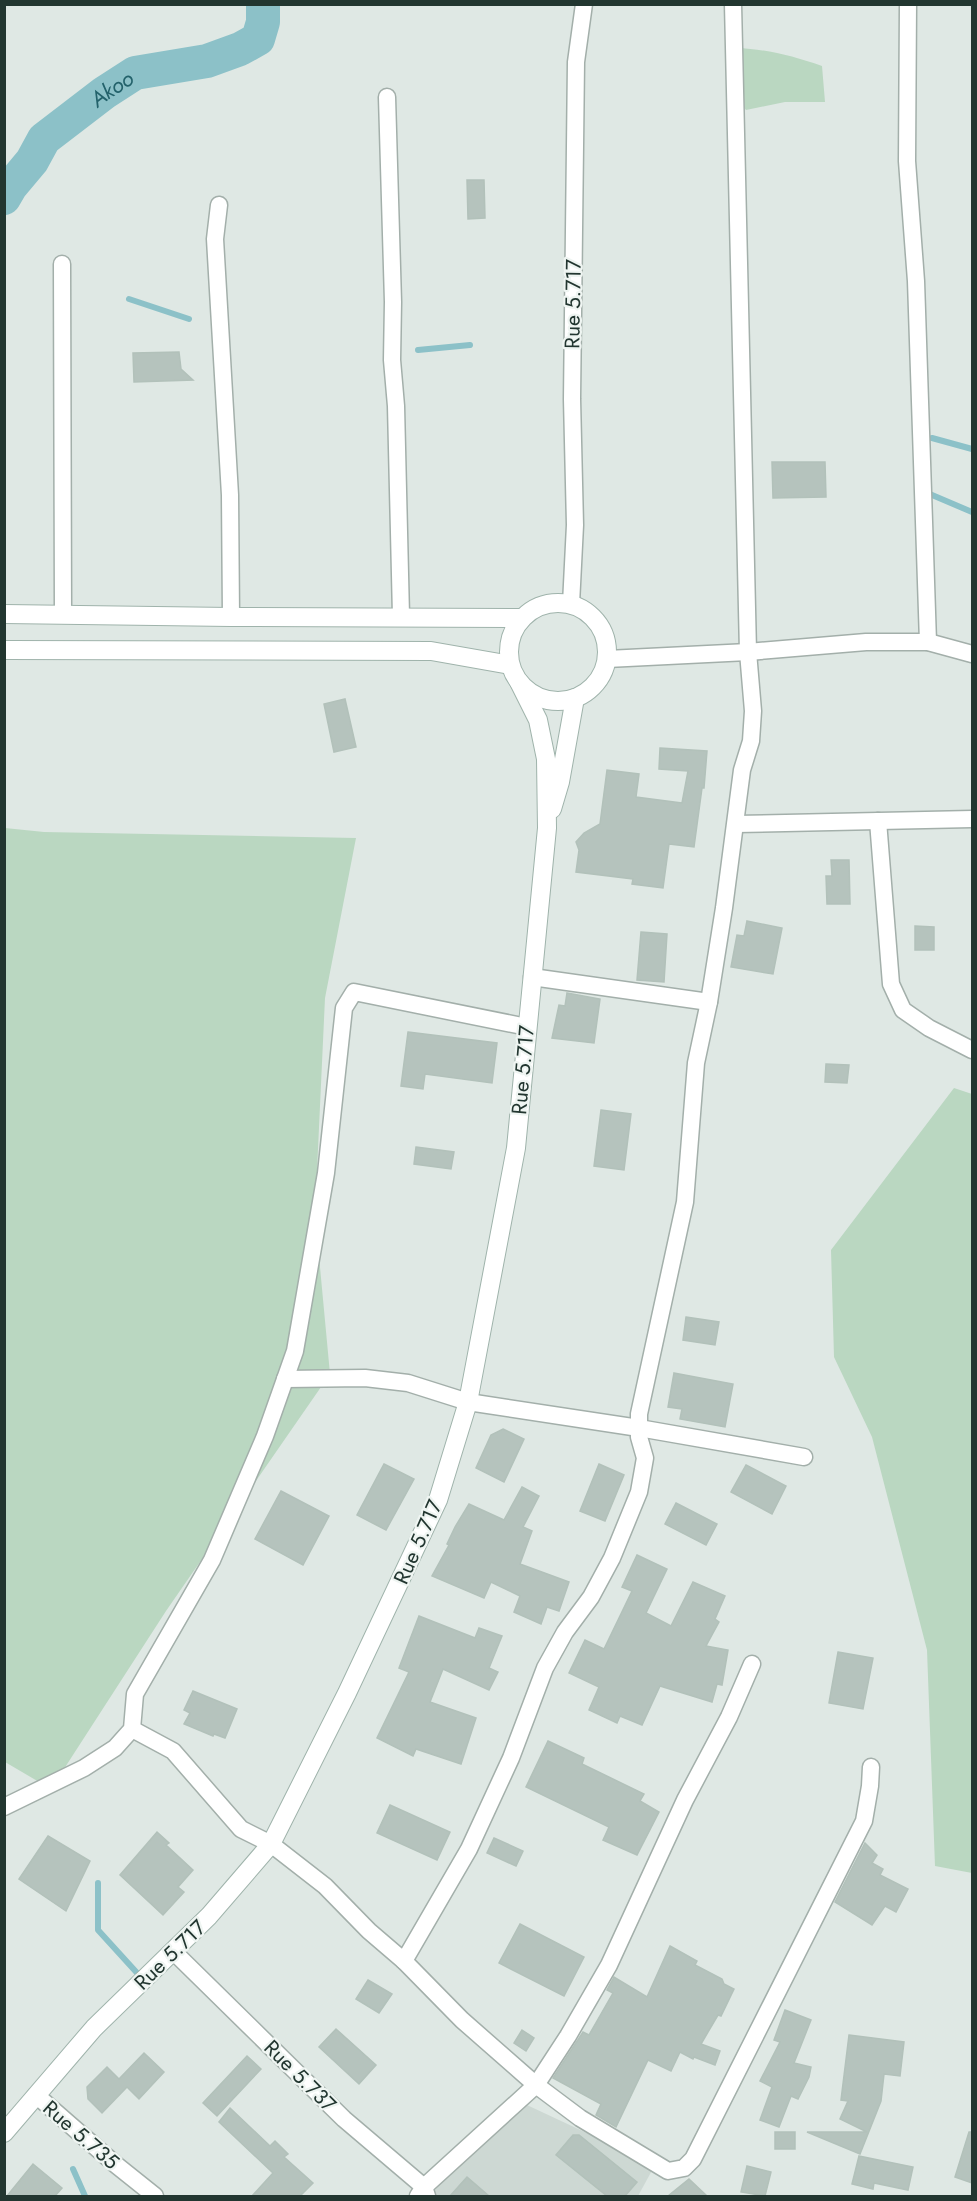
<svg xmlns="http://www.w3.org/2000/svg" width="977" height="2201" font-family="Jost,sans-serif">
  <style>
    .built { fill: #cdd8d3 }
    .green { fill: #bad7c1 }
    .lines { fill: none; stroke-linecap: round; stroke-linejoin: round }
    .stream { stroke: #8cc1c8; stroke-width: 6 }
    .river { stroke: #8cc1c8; stroke-width: 34 }
    .building { fill: #b5c3bd; stroke: #b2c1ba; stroke-width: 1.5 }
    .street-casing { stroke: #a3afaa; stroke-width: 19 }
    .secondary-casing { stroke: #9fb3ab; stroke-width: 20 }
    .street { stroke: #fff; stroke-width: 16 }
    .secondary { stroke: #fff; stroke-width: 18 }
    .labels { text-anchor: middle; dominant-baseline: central; stroke-width: 4.5; stroke-linejoin: round; paint-order: stroke }
    .street-label { font-size: 21px; fill: #223630; stroke: #eff5f2 }
    .water-label { font-size: 22px; font-style: italic; fill: #23626b; stroke: #eff5f2 }
  </style>
  <rect width="100%" height="100%" fill="#dfe8e4"/>
  <!-- built -->
  <path class="built" d="M512 2098 655 2165 638 2196H430Z"/>
  <!-- green -->
  <g class="green">
    <path d="M736 48C767 49 793 56 822 66L825 102H785L746 110 741 104Z"/>
    <path d="M5 828 44 832 356 838 325 998 315 1214 330 1374 166 1611 51 1789 5 1762Z"/>
    <path d="M954 1088 972 1094V1873L935 1866 927 1650 872 1437 834 1357 831 1250Z"/>
  </g>
  <g class="lines">
    <!-- stream -->
    <g class="stream">
      <path d="M129 299 189 319"/>
      <path d="M418 350 470 345"/>
      <path d="M932 438 972 449"/>
      <path d="M925 492 972 512"/>
      <path d="M98 1883V1930L138 1974"/>
      <path d="M73 2169 85 2196"/>
    </g>
    <!-- river -->
    <path class="river" id="s1" d="M4 198 11 186 32 161 44 139 104 93 135 73 207 61 240 49 258 39 263 22V4"/>
  </g>
  <!-- building -->
  <g class="building">
    <path d="M467 180H484L485 218 468 219Z"/>
    <path d="M179 352 181 369 193 380 134 382 133 353Z"/>
    <path d="M772 462H825L826 497 773 498Z"/>
    <path d="M345 699 356 747 334 752 324 704Z"/>
    <path d="M660 748 707 751 704 788H702L694 847 669 844 663 888 632 884 633 879 576 872 579 850 576 842 584 833 600 824 607 770 639 774 636 797 682 803 688 771 659 769Z"/>
    <path d="M831 860H849L850 904H827L826 876H832Z"/>
    <path d="M747 921 782 928 773 974 731 967 737 935 744 936Z"/>
    <path d="M915 926 934 927V950H915Z"/>
    <path d="M641 932 667 934 664 982 637 980Z"/>
    <path d="M567 993 600 999 594 1043 552 1038 559 1005 565 1006Z"/>
    <path d="M408 1032 497 1043 492 1083 425 1074 423 1089 401 1086Z"/>
    <path d="M826 1064 849 1065 847 1083 825 1082Z"/>
    <path d="M601 1110 631 1114 624 1170 594 1166Z"/>
    <path d="M416 1147 454 1152 451 1169 414 1164Z"/>
    <path d="M686 1317 719 1322 715 1345 683 1340Z"/>
    <path d="M674 1373 733 1384 725 1427 680 1419 682 1409 668 1407Z"/>
    <path d="M503 1429 524 1439 504 1482 476 1468 491 1435Z"/>
    <path d="M384 1464 414 1479 386 1530 357 1515Z"/>
    <path d="M599 1464 624 1475 605 1521 580 1511Z"/>
    <path d="M746 1465 786 1486 772 1514 731 1492Z"/>
    <path d="M522 1487 539 1496 523 1527 532 1531 520 1564 569 1582 559 1611 547 1607 541 1624 514 1612 520 1596 491 1582 484 1598 432 1576 449 1545 447 1544 455 1527 469 1504 504 1520Z"/>
    <path d="M281 1491 329 1516 303 1565 255 1539Z"/>
    <path d="M676 1503 717 1524 706 1545 665 1524Z"/>
    <path d="M637 1555 667 1569 646 1613 671 1626 693 1582 725 1596 715 1619 719 1622 706 1646 728 1650 722 1685 717 1684 712 1702 660 1686 642 1725 620 1716 617 1723 589 1710 599 1687 569 1673 585 1640 604 1649 632 1591 622 1587Z"/>
    <path d="M419 1616 475 1638 479 1628 502 1636 489 1668 498 1672 489 1690 443 1669 430 1702 476 1718 461 1764 416 1749 413 1756 377 1738 409 1672 399 1668Z"/>
    <path d="M838 1652 873 1658 863 1709 829 1703Z"/>
    <path d="M193 1691 237 1709 225 1738 214 1734 213 1736 184 1724 190 1713 184 1710Z"/>
    <path d="M548 1741 584 1758 582 1764 644 1794 640 1801 659 1812 637 1855 603 1840 609 1827 526 1787Z"/>
    <path d="M390 1805 450 1832 437 1860 377 1833Z"/>
    <path d="M157 1832 169 1843 166 1845 193 1870 178 1887 184 1892 163 1915 120 1875Z"/>
    <path d="M48 1836 90 1861 66 1911 19 1879Z"/>
    <path d="M494 1838 523 1851 516 1866 487 1853Z"/>
    <path d="M865 1843 877 1855 872 1863 883 1869 880 1875 908 1889 896 1912 885 1906 872 1925 835 1902Z"/>
    <path d="M520 1924 584 1957 564 1996 499 1963Z"/>
    <path d="M670 1946 697 1961 695 1965 722 1979 724 1984 734 1989 721 2016 718 2015 701 2044 720 2051 715 2065 694 2057 693 2059 680 2052 671 2071 648 2060 616 2127 596 2115 601 2104 553 2078 583 2032 589 2035 613 1993 607 1990 614 1977 647 1997Z"/>
    <path d="M368 1980 392 1994 379 2013 356 1999Z"/>
    <path d="M785 2010 811 2020 794 2063 811 2067 809 2077 798 2099 791 2096 779 2127 760 2120 772 2087 760 2081 780 2042 774 2040Z"/>
    <path d="M336 2029 376 2065 359 2084 319 2047Z"/>
    <path d="M522 2030 534 2038 526 2051 514 2043Z"/>
    <path d="M849 2035 904 2042 900 2076 884 2074 881 2101 860 2154 807 2132H867L840 2119 848 2101 841 2100Z"/>
    <path d="M144 2053 164 2072 139 2099 127 2087 102 2113 88 2099 87 2087 107 2067 119 2079Z"/>
    <path d="M247 2056 261 2069 217 2116 203 2103Z"/>
    <path d="M230 2108 270 2146 275 2141 288 2154 284 2157 313 2183 300 2196H252L273 2173 219 2122Z"/>
    <rect x="775" y="2132" width="20" height="17"/>
    <path d="M969 2132H972V2183L955 2177Z"/>
    <path d="M573 2135H579L637 2182 625 2196H607L556 2155Z"/>
    <path d="M859 2156 913 2167 908 2190 874 2183 873 2189 852 2184Z"/>
    <path d="M33 2164 62 2188 55 2196H7Z"/>
    <path d="M747 2166 771 2172 765 2196 741 2192Z"/>
    <path d="M467 2177 489 2196H450Z"/>
    <path d="M689 2179 707 2196H668Z"/>
  </g>
  <g class="lines">
    <defs>
      <g id="street">
        <path d="M908 4 907 161 916 281 928 642"/>
        <path d="M387 97 393 302 392 360 396 406 401 616"/>
        <path d="M219 205 215 239 230 495 231 617"/>
        <path d="M62 264 63 614"/>
        <path d="M571 604 575 525 572 399 576 62 584 4"/>
        <path d="M607 659 748 652 866 642H928L972 654"/>
        <path d="M878 821 891 984 903 1010 929 1028 972 1050"/>
        <path d="M736 824 972 819"/>
        <path d="M532 977 709 1002"/>
        <path d="M285 1379 365 1378 408 1383 468 1402 639 1428 804 1457"/>
        <path d="M132 1729 173 1751 241 1829 271 1844 325 1886 369 1931 404 1961 462 2020 536 2085 580 2118 668 2171 684 2168 693 2159 864 1821 870 1786 871 1767"/>
        <path d="M4 1807 84 1768 115 1748 132 1729 135 1694 212 1560 265 1436 295 1351 326 1173 344 1008 354 992 527 1027"/>
        <path d="M174 1952 344 2119 424 2187 427 2196"/>
        <path d="M404 1961 469 1849 511 1758 545 1668 565 1632 591 1597 612 1558 639 1492 645 1458 639 1437V1414L685 1202 696 1063 709 1002 724 908 742 770 751 741 753 711 748 652 733 4"/>
        <path d="M36 2095 115 2164 155 2196"/>
        <path d="M418 2196 424 2187 536 2085 568 2036 609 1965 685 1800 729 1717 752 1664"/>
      </g>
      <g id="secondary">
        <circle cx="558" cy="652" r="49"/>
        <path d="M4 614 231 617 522 618"/>
        <path d="M4 650 431 651 510 665"/>
        <path d="M552 809 560 782 575 698"/>
        <path d="M4 2133 94 2028 209 1916 271 1844 347 1693 438 1500 468 1402 516 1148 547 828 546 759 538 720 519 682"/>
      </g>
    </defs>
    <!-- street casing -->
    <use href="#street" class="street-casing"/>
    <!-- secondary casing -->
    <use href="#secondary" class="secondary-casing"/>
    <!-- street -->
    <use href="#street" class="street"/>
    <!-- secondary -->
    <use href="#secondary" class="secondary"/>
  </g>
  <g class="labels">
    <!-- street labels -->
    <g class="street-label">
      <text transform="translate(573 304) rotate(-89)">Rue 5.717</text>
      <text transform="translate(523 1070) rotate(-85)">Rue 5.717</text>
      <text transform="translate(418 1542) rotate(-66)">Rue 5.717</text>
      <text transform="translate(170 1955) rotate(-44)">Rue 5.717</text>
      <text transform="translate(300 2076) rotate(45)">Rue 5.737</text>
      <text transform="translate(81 2135) rotate(41)">Rue 5.735</text>
    </g>
    <!-- water labels -->
    <g class="water-label">
      <text stroke="none"><textPath href="#s1" startOffset="156">Akoo</textPath></text>
    </g>
  </g>
  <!-- border -->
  <rect width="977" height="2201" fill="none" stroke="#223630" stroke-width="12"/>
</svg>
